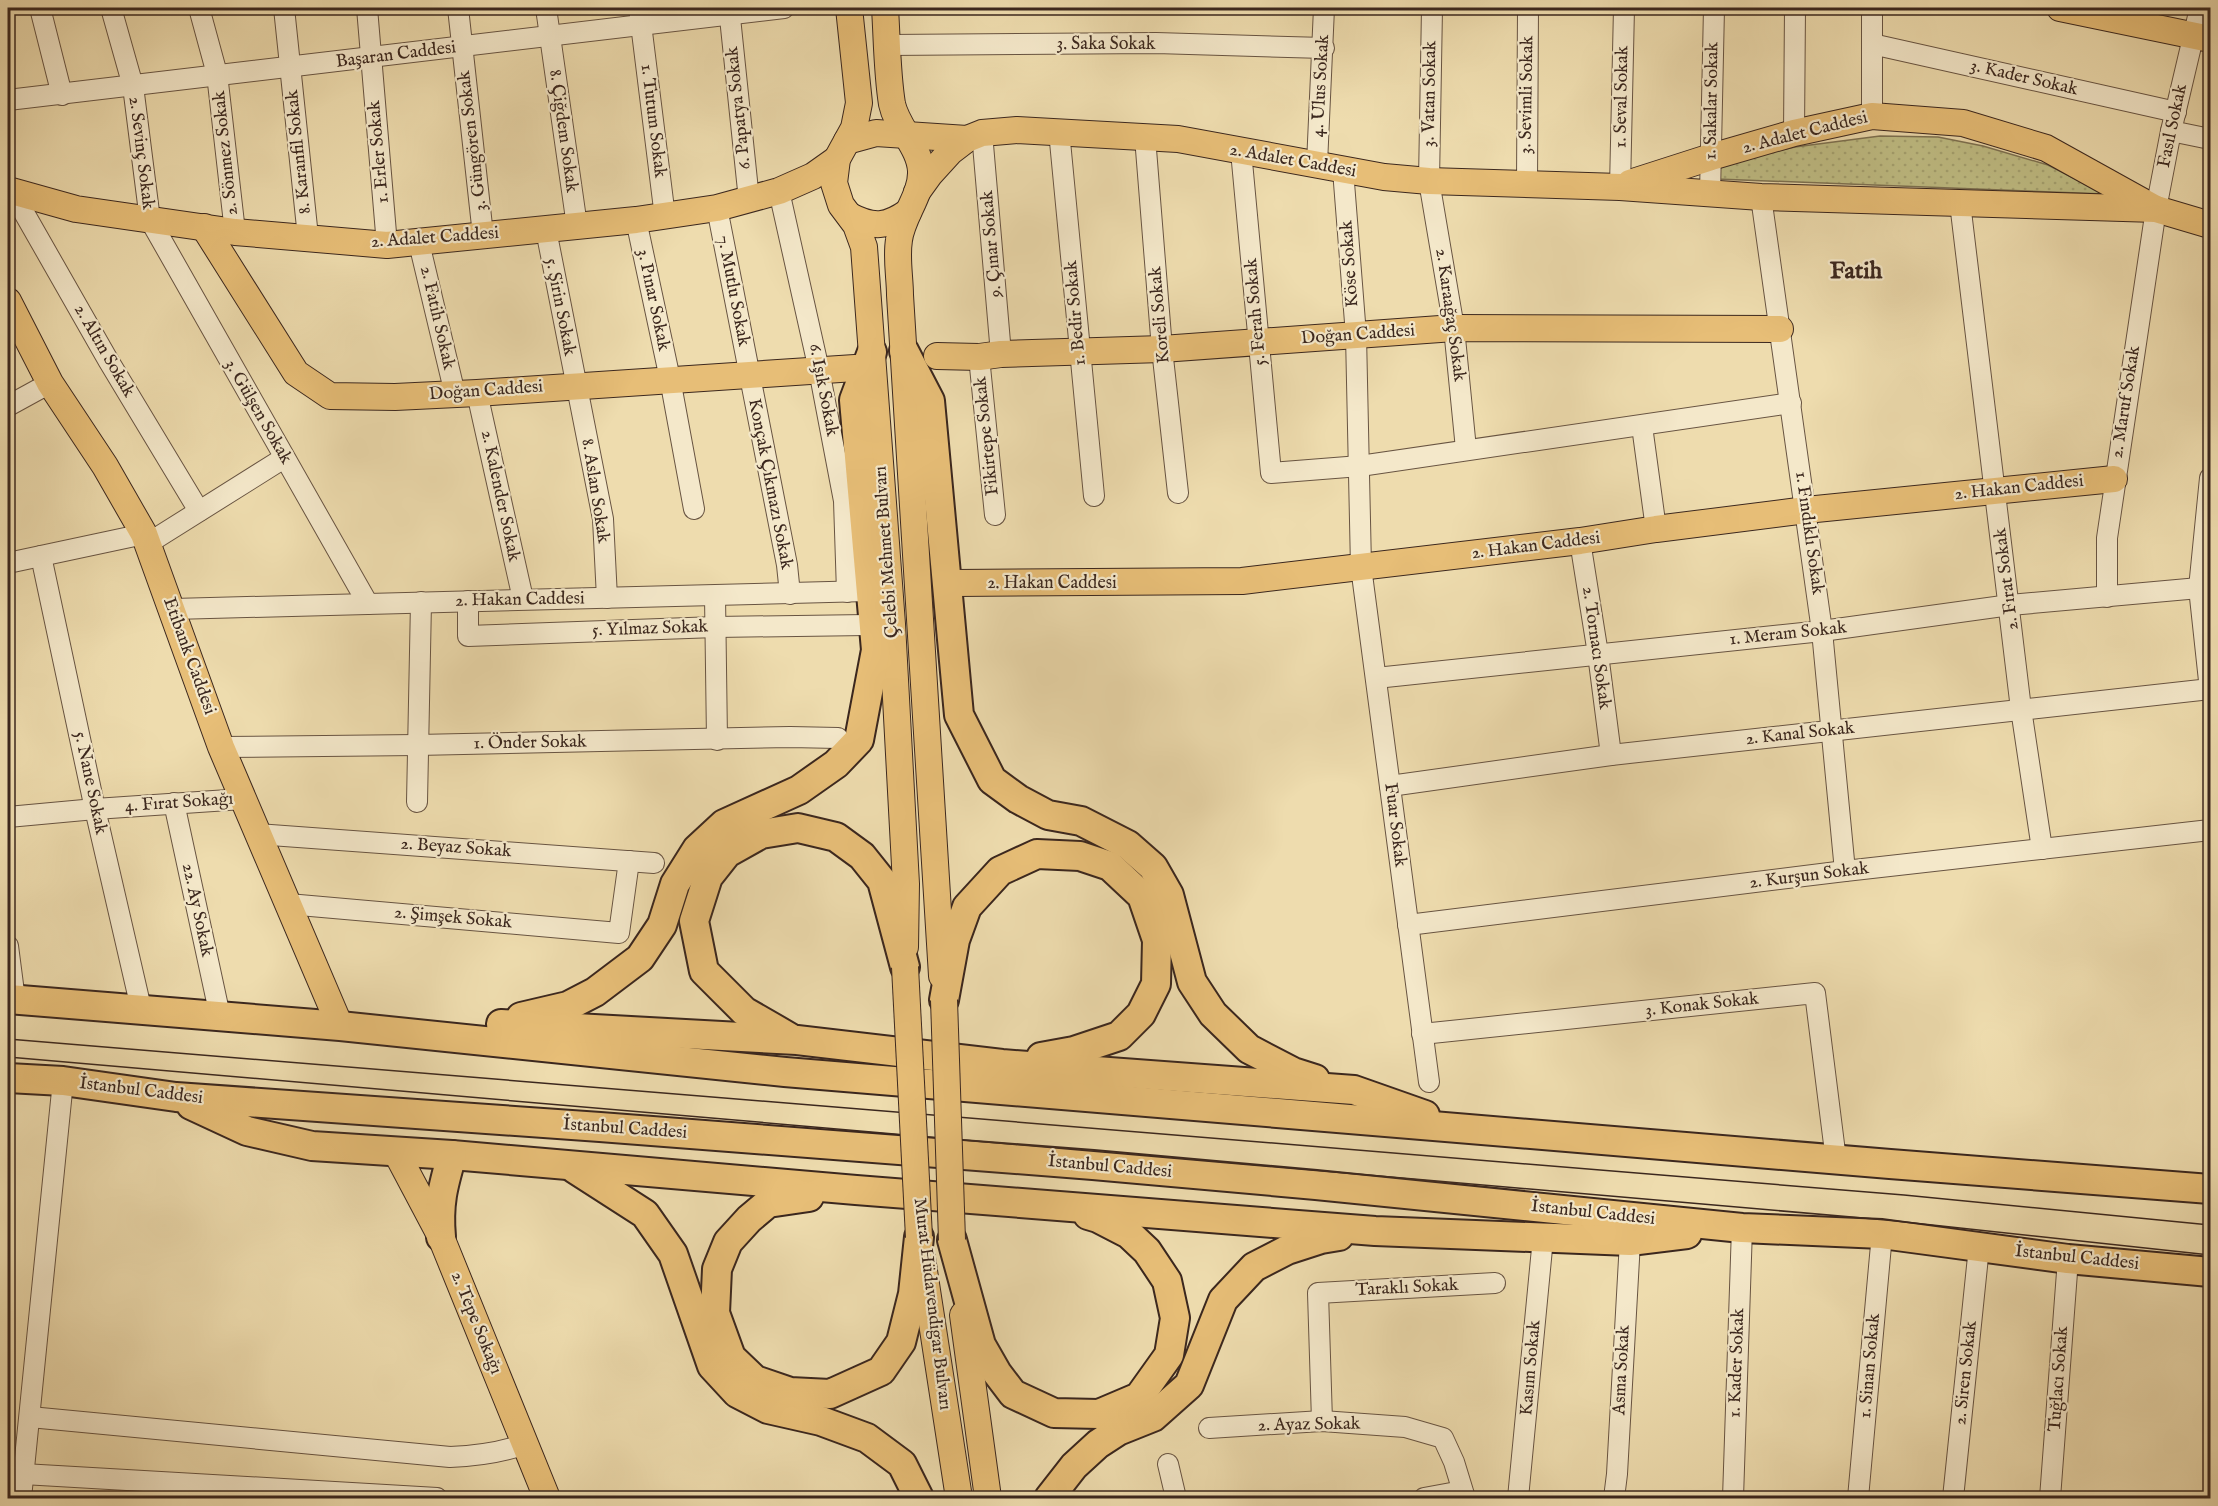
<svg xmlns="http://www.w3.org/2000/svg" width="2218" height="1506" font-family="'IM FELL English',serif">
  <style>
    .park { fill: url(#park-dots); stroke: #7e7252; stroke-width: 1.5 }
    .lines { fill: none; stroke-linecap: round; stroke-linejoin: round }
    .minor-casing { stroke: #685442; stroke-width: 22 }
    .major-casing { stroke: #3b271e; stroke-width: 28 }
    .highway-casing { stroke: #3b271e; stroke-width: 32 }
    .minor { stroke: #f4e8ca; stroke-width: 20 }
    .major { stroke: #e7be77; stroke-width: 26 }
    .highway { stroke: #e7be77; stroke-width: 28 }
    .tram { stroke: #3b271e; stroke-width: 1.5 }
    .major-bridge-casing { stroke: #3b271e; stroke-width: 28; stroke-linecap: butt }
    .major-bridge { stroke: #e7be77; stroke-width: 26 }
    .labels { text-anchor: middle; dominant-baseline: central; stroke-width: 4.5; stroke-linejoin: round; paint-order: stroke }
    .street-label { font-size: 18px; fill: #3b271e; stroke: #f4e8ca }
    .district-label { font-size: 24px; font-weight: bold; fill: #3b271e; stroke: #f4e8ca }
  </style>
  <defs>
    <pattern id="park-dots" width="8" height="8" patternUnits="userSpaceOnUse" patternTransform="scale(1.5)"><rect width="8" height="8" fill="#c0be85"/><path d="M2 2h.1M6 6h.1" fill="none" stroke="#a6a372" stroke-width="1.8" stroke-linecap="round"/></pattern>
  </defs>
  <rect width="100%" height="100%" fill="#eedcae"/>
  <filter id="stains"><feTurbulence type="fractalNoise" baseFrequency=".00333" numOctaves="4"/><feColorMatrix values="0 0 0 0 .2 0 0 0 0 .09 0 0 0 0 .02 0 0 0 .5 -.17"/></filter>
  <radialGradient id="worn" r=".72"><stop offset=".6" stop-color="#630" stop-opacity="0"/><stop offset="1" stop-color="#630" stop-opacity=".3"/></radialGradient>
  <!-- park -->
  <path class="park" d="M1880 136 1938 137 1983 146 2048 165 2105 194 1717 179 1719 164 1795 147Z"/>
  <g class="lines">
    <defs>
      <g id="minor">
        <path d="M40 8 62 95"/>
        <path d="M111 8 133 86 150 220 368 604"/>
        <path d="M199 8 217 74 235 232"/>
        <path d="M284 8 308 237"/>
        <path d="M367 8 387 245"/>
        <path d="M458 8 483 235"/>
        <path d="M546 8 577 226"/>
        <path d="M639 8 665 217"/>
        <path d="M729 8 749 200"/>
        <path d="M1432 8 1429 181 1454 328 1466 449"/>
        <path d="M1872 8V116"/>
        <path d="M1872 44 2176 112"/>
        <path d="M888 45 1156 43 1324 48"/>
        <path d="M8 100 784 8"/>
        <path d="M1059 131 1094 496"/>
        <path d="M2171 131 2210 139"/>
        <path d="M982 133 1001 354"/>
        <path d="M1794 133 1795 8"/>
        <path d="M1145 137 1162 349 1178 493"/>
        <path d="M1241 151 1271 473 1360 466 1791 403"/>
        <path d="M1317 164 1324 8"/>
        <path d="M1343 170 1356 335 1361 567 1429 1082"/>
        <path d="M1527 183 1528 8"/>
        <path d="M1620 187 1624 8"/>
        <path d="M11 190 108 360 199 511"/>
        <path d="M779 191 819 370 844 501 847 592"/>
        <path d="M1710 194 1714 8"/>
        <path d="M1761 197 1822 631 1845 871"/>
        <path d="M1960 203 2021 709 2042 849"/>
        <path d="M717 208 787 565 790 594"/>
        <path d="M636 220 670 379 694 509"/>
        <path d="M546 230 603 519 607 598"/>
        <path d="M419 243 455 394"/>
        <path d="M979 357 995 515"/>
        <path d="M477 393 523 599"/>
        <path d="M8 406 50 383"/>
        <path d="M1642 426 1656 529"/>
        <path d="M2210 478 2199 588 2210 690"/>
        <path d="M1580 541 1598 654 1611 755"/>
        <path d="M147 544 284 458"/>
        <path d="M41 556 95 809 141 1008"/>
        <path d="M8 563 144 534"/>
        <path d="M715 596 717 740"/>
        <path d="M2107 597V538L2156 209 2171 131 2200 8"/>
        <path d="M468 601V636L716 627 867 625"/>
        <path d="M173 609 867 591"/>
        <path d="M1376 678 1822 631 2010 605 2199 588"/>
        <path d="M221 747 417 745 790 737 838 738"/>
        <path d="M1390 786 1611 755 2210 689"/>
        <path d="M417 802 421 602"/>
        <path d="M174 803 220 1016"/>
        <path d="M8 817 95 809 243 799"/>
        <path d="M257 834 654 863"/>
        <path d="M288 904 619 933 629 861"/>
        <path d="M1408 925 1845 871 2210 830"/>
        <path d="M8 946 15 1000"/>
        <path d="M1422 1034 1815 993 1836 1160"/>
        <path d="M30 1417 450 1457C476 1456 500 1453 525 1444"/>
        <path d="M1322 1421 1318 1293 1495 1283"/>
        <path d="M1209 1428 1322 1421 1405 1427 1443 1438 1454 1462 1465 1498"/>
        <path d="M1168 1464 1176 1498"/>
        <path d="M23 1474 437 1498"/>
        <path d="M21 1498 63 1081"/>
        <path d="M1424 1498 1462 1491"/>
        <path d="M1518 1498 1543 1238"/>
        <path d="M1614 1498 1617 1474 1630 1241"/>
        <path d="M1733 1498 1742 1228"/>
        <path d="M1858 1498 1882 1234"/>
        <path d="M1953 1498 1979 1247"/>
        <path d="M2050 1498 2068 1259"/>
      </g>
      <g id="major">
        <path d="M849 8 859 103 854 128 837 159 834 183 841 205 856 225 864 247 892 624 906 884 905 947"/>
        <path d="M885 8C887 39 887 73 892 104 897 128 920 147 921 171 922 195 902 216 899 240 896 258 900 278 900 295L942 976"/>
        <path d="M2060 8 2210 39"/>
        <path d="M847 141 876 133 967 139"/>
        <path d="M1630 183 1711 157 1794 133 1872 116 1963 123 2046 148 2156 209 2210 225"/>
        <path d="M8 190 76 209 235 232 387 245 636 220 717 208 779 191 813 176 837 159"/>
        <path d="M917 192 930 174 950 152 967 139 982 133 1017 130 1178 139 1384 177 1429 181 1620 187 1761 197 2156 209"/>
        <path d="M850 216C873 228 887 227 908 212"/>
        <path d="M204 227 296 373 330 396 395 397 477 393 855 368"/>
        <path d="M8 301 50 383 105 466 144 534 221 747 340 1026"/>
        <path d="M937 356 979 357 1001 354 1162 349 1454 328 1780 329"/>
        <path d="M956 583 1242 581 1580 541 1656 529 1806 510 2114 479"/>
        <path d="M396 1152 441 1237 547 1498"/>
        <path d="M922 1258 959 1498"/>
        <path d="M963 1315 988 1498"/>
      </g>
      <g id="highway">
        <path d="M904 351 930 401 959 715 992 780 1018 799 1048 815 1081 821 1128 845 1153 867 1169 895 1192 982 1213 1014 1249 1049 1293 1072 1315 1079"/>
        <path d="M8 999 340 1026 785 1072 1890 1164 2210 1189"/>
        <path d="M944 1000 955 940 967 907 1000 871 1037 854 1080 856 1110 866 1142 896 1157 940 1156 984 1141 1014 1119 1036 1074 1051 1041 1057"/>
        <path d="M521 1017 568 1006 595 992 640 958 662 925 675 884 697 849 724 824 799 790 836 764 859 740 876 650 854 400 872 352"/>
        <path d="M501 1024 797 1040 1002 1064 1354 1090 1425 1115"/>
        <path d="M789 1037 744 1011 704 971 694 921 708 877 727 853 761 834 798 828 836 837 862 856 882 881 905 967"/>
        <path d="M8 1078 63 1081 176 1097 600 1127 1093 1165 1316 1185 1742 1228 1882 1234 2068 1259 2210 1272"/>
        <path d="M191 1105 247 1131 312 1146 452 1155 856 1190 1375 1231 1630 1241 1687 1234"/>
        <path d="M575 1169 645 1214 673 1254 712 1366 737 1393 768 1409 821 1421 867 1438 902 1464 919 1498"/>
        <path d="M809 1197 768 1203 749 1219 728 1242 717 1269 715 1313 731 1357 755 1380 790 1392 830 1394 881 1371 901 1342 913 1294 919 1237"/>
        <path d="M441 1237C438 1204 443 1186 452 1155"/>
        <path d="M952 1240 981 1345 997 1373 1013 1394 1054 1413 1099 1414 1139 1397 1169 1355 1175 1318 1167 1281 1147 1251 1129 1234 1098 1218 1088 1215"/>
        <path d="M1049 1498 1074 1466 1098 1444 1118 1431 1153 1417 1189 1385 1223 1300 1254 1267 1287 1250 1321 1239 1339 1236"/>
      </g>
    </defs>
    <!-- minor casing -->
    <use href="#minor" class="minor-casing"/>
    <!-- major casing -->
    <use href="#major" class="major-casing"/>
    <!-- highway casing -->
    <use href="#highway" class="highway-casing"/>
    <!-- minor -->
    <use href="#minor" class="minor"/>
    <!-- major -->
    <use href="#major" class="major"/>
    <!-- highway -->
    <use href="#highway" class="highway"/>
    <!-- tram -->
    <g class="tram">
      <path d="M8 1039 1904 1195 2210 1225"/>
      <path d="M8 1057 1886 1220 2210 1255"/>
    </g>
    <defs>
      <g id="major-bridge">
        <path d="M905 967 919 1237"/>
        <path d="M944 1000 952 1240"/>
      </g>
    </defs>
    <!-- major-bridge casing -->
    <use href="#major-bridge" class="major-bridge-casing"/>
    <!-- major-bridge -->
    <use href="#major-bridge" class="major-bridge"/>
  </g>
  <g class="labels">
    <!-- street labels -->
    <g class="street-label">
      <text x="1106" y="44">3. Saka Sokak</text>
      <text transform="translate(396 55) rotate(-7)">Başaran Caddesi</text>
      <text transform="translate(2024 78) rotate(13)">3. Kader Sokak</text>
      <text transform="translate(1321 86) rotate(-87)">4. Ulus Sokak</text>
      <text transform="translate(1430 94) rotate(-89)">3. Vatan Sokak</text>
      <text transform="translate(1527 95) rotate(-89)">3. Sevimli Sokak</text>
      <text transform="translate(1622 97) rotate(-89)">1. Seval Sokak</text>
      <text transform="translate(1712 101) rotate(-89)">1. Sakalar Sokak</text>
      <text transform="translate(739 108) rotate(-96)">6. Papatya Sokak</text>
      <text transform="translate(653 121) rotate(83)">1. Tutum Sokak</text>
      <text transform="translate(2173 126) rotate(-78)">Fasıl Sokak</text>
      <text transform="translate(563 131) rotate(82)">8. Çiğdem Sokak</text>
      <text transform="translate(1805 133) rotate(-14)">2. Adalet Caddesi</text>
      <text transform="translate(473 141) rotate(-97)">3. Güngören Sokak</text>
      <text transform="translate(299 152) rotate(-96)">8. Karanfil Sokak</text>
      <text transform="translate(379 152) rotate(-95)">1. Erler Sokak</text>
      <text transform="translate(141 153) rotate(83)">2. Sevinç Sokak</text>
      <text transform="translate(226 153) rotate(-96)">2. Sönmez Sokak</text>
      <text transform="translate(1293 161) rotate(10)">2. Adalet Caddesi</text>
      <text transform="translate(435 238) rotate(-4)">2. Adalet Caddesi</text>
      <text transform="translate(992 244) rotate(-95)">9. Çınar Sokak</text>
      <text transform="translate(1350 264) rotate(-94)">Köse Sokak</text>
      <text transform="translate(733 291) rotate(79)">7. Mutlu Sokak</text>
      <text transform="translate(653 300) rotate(78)">3. Pınar Sokak</text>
      <text transform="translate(560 307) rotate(79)">5. Şirin Sokak</text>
      <text transform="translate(1256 312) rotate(-95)">5. Ferah Sokak</text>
      <text transform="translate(1076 313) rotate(-95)">1. Bedir Sokak</text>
      <text transform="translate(1160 315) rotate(-95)">Koreli Sokak</text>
      <text transform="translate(1450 315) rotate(82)">2. Karaağaç Sokak</text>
      <text transform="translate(437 318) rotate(77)">2. Fatih Sokak</text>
      <text transform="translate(1358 335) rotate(-4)">Doğan Caddesi</text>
      <text transform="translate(104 351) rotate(60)">2. Altın Sokak</text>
      <text transform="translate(823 390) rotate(79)">6. Işık Sokak</text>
      <text transform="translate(486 391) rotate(-4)">Doğan Caddesi</text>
      <text transform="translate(2126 402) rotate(-81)">2. Maruf Sokak</text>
      <text transform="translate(258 412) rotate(60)">3. Gülşen Sokak</text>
      <text transform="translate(987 436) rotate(-96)">Fikirtepe Sokak</text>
      <text transform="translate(770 484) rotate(79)">Konçak Çıkmazı Sokak</text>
      <text transform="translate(2019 488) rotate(-6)">2. Hakan Caddesi</text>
      <text transform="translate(595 491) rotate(81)">8. Aslan Sokak</text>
      <text transform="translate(500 496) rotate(78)">2. Kalender Sokak</text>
      <text transform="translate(1809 533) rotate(82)">1. Fındıklı Sokak</text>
      <text transform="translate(1536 546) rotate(-7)">2. Hakan Caddesi</text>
      <text transform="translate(887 552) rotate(-94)">Çelebi Mehmet Bulvarı</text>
      <text transform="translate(2007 579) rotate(-97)">2. Fırat Sokak</text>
      <text x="1052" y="583">2. Hakan Caddesi</text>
      <text transform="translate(520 600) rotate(-1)">2. Hakan Caddesi</text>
      <text transform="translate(650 629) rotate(-2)">5. Yılmaz Sokak</text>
      <text transform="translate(1788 634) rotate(-6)">1. Meram Sokak</text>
      <text transform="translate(1596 648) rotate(82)">2. Tornacı Sokak</text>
      <text transform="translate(189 656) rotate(70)">Etibank Caddesi</text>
      <text transform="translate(1800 734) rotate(-6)">2. Kanal Sokak</text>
      <text transform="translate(530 743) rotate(-1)">1. Önder Sokak</text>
      <text transform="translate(90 783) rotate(78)">5. Nane Sokak</text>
      <text transform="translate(179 803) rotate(-4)">4. Fırat Sokağı</text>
      <text transform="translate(1395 825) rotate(83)">Fuar Sokak</text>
      <text transform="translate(456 848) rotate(4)">2. Beyaz Sokak</text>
      <text transform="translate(1809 876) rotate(-7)">2. Kurşun Sokak</text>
      <text transform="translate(197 910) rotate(78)">22. Ay Sokak</text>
      <text transform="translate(453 918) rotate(5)">2. Şimşek Sokak</text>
      <text transform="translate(1702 1005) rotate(-6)">3. Konak Sokak</text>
      <text transform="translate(141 1091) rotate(7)">İstanbul Caddesi</text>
      <text transform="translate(625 1129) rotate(4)">İstanbul Caddesi</text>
      <text transform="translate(1110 1167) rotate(5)">İstanbul Caddesi</text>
      <text transform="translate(1593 1213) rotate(6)">İstanbul Caddesi</text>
      <text transform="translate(2077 1258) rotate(6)">İstanbul Caddesi</text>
      <text transform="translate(1407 1288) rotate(-3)">Taraklı Sokak</text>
      <text transform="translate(932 1304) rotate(83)">Murat Hüdavendigar Bulvarı</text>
      <text transform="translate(476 1323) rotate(68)">2. Tepe Sokağı</text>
      <text transform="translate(1737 1363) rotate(-88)">1. Kader Sokak</text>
      <text transform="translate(1870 1366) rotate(-85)">1. Sinan Sokak</text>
      <text transform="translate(1531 1368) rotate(-85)">Kasım Sokak</text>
      <text transform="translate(1622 1370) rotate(-87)">Asma Sokak</text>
      <text transform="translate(1966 1373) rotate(-84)">2. Siren Sokak</text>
      <text transform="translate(2059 1379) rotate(-86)">Tuğlacı Sokak</text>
      <text transform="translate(1309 1425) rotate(-1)">2. Ayaz Sokak</text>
    </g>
    <!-- district labels -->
    <g class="district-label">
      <text x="1856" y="271">Fatih</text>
    </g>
  </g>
  <!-- margin -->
  <rect width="2218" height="1506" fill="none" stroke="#eedcae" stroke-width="30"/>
  <rect x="9" y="9" width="2200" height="1488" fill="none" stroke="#3b271e" stroke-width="3"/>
  <rect x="15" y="15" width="2188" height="1476" fill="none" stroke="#3b271e" stroke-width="1.5"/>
  <rect width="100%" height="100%" filter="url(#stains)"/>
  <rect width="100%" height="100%" fill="url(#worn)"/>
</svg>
